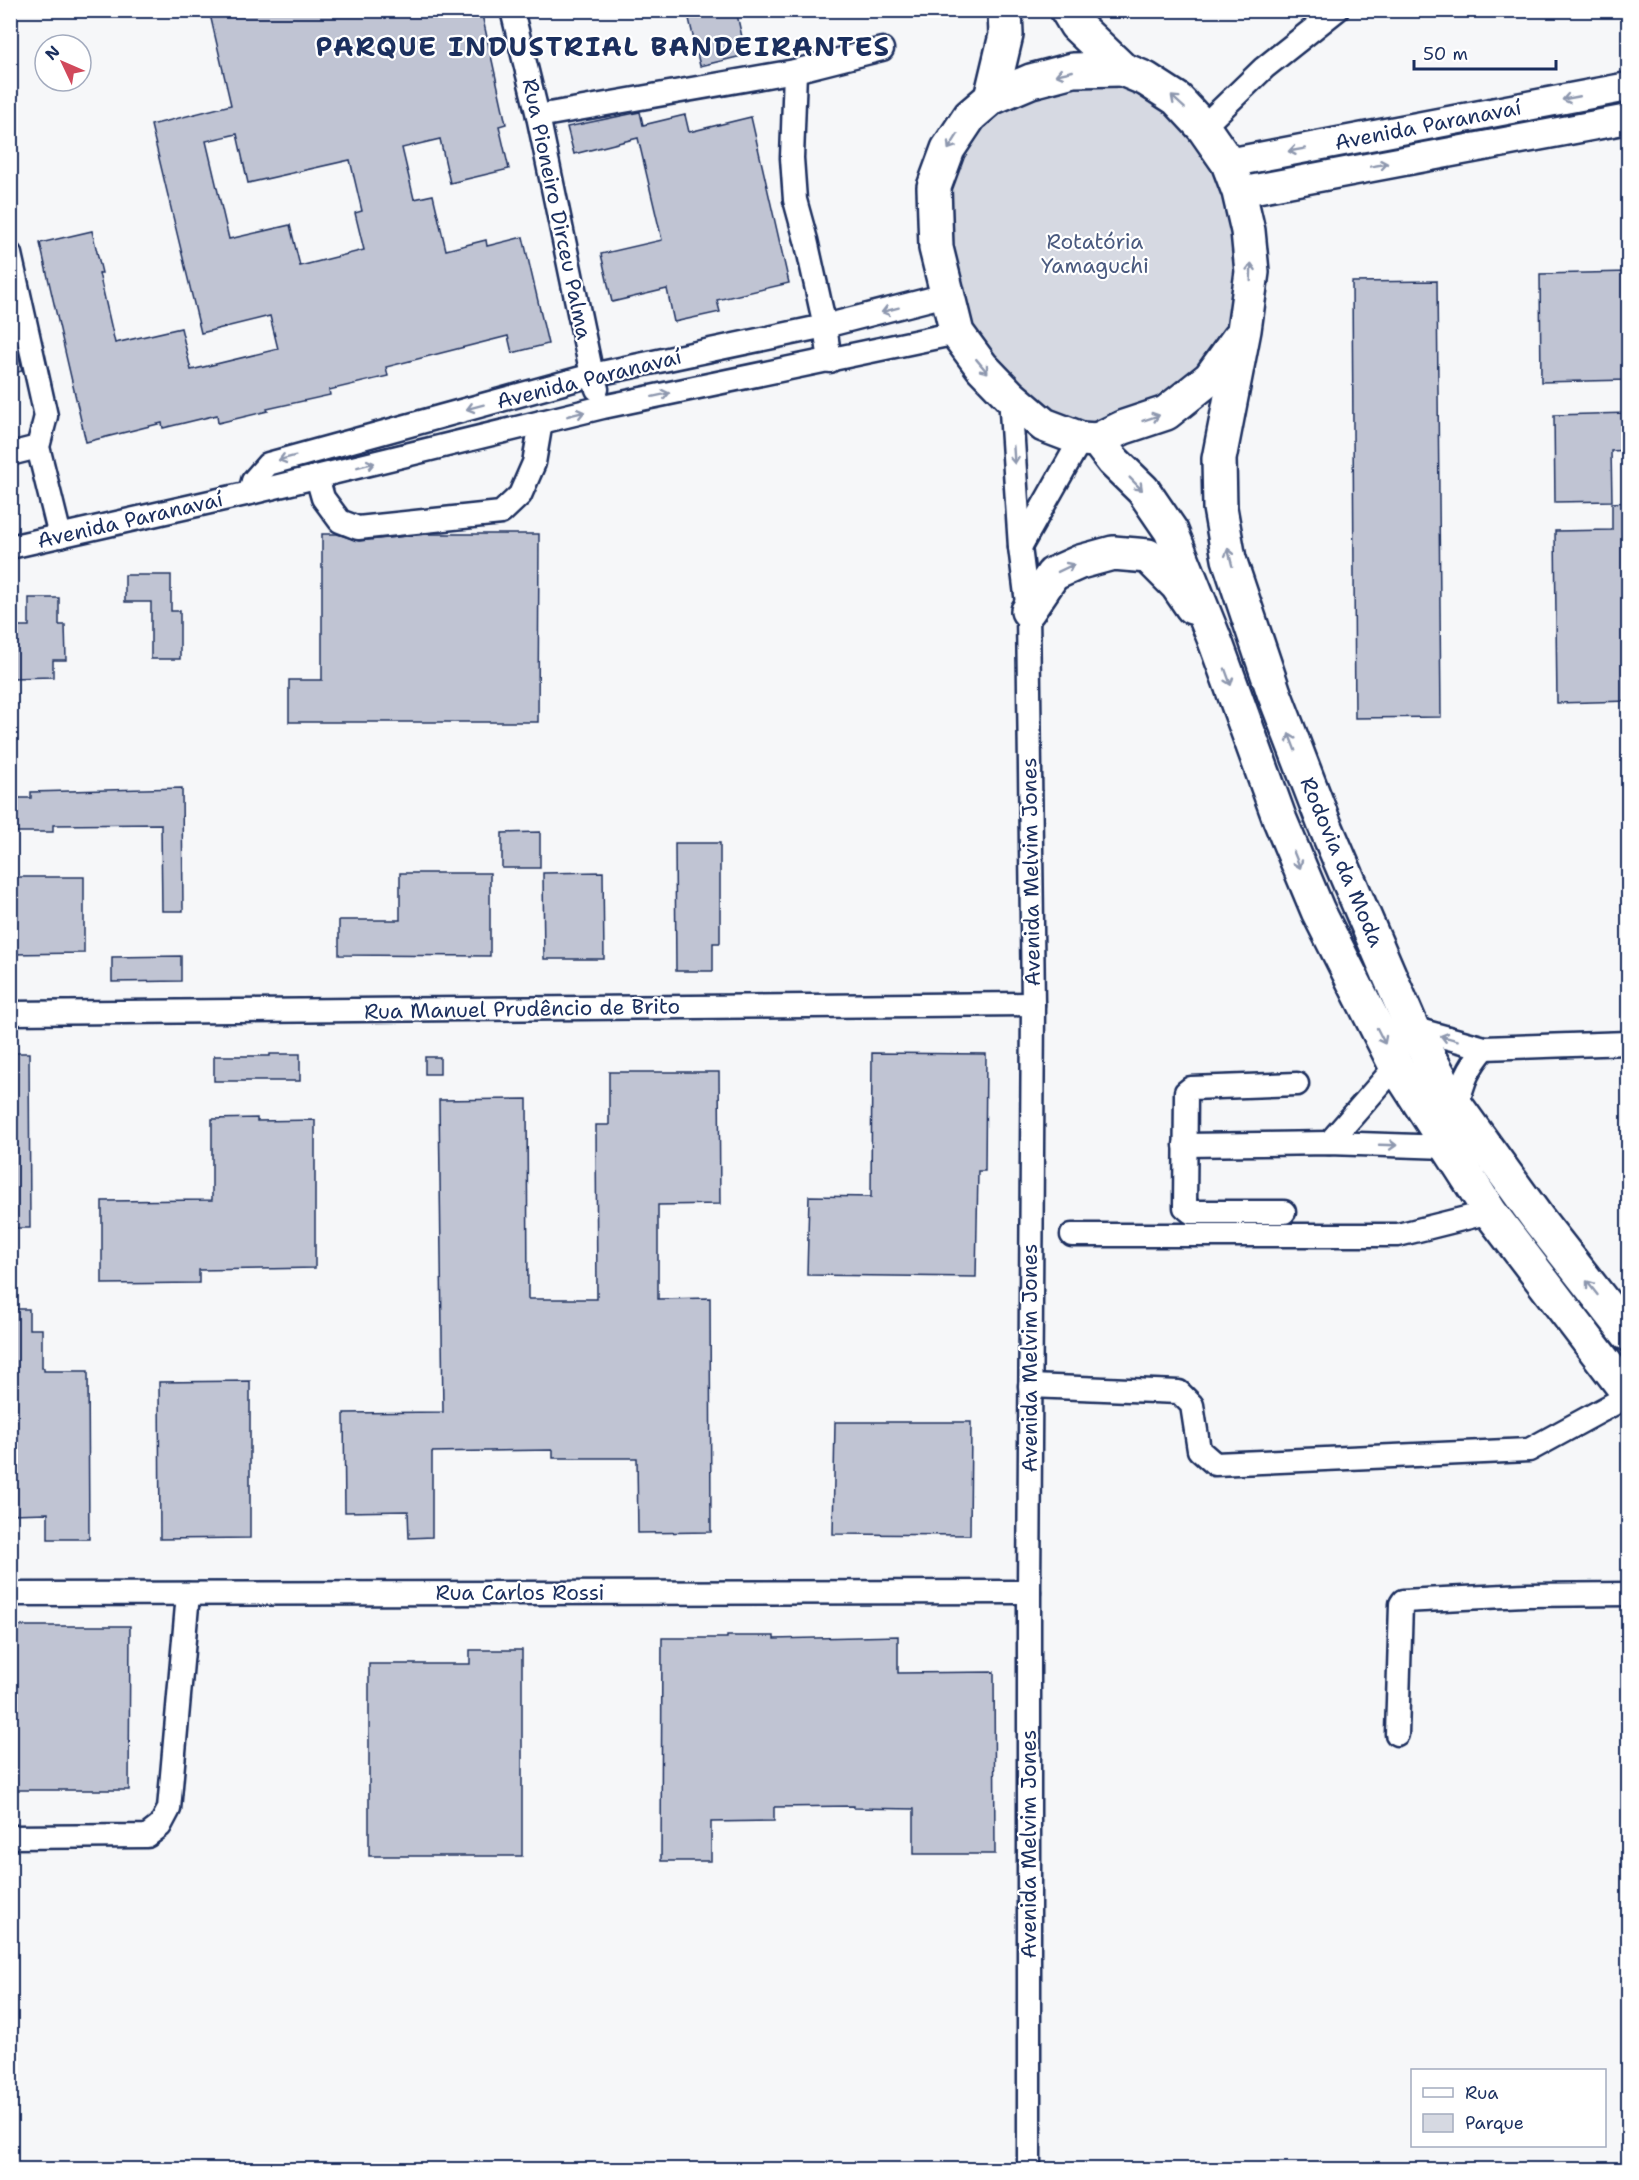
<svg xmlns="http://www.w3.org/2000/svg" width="1639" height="2180" font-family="'Shantell Sans',sans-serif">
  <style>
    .green { fill: #d6d9e2; stroke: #7884a0; stroke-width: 1.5 }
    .building { fill: #c0c4d3; stroke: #1b2f5e; stroke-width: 1.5; fill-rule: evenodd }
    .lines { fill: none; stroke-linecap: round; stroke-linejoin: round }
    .minor-casing { stroke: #1b2f5e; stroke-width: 27 }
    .major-casing { stroke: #1b2f5e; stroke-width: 33 }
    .highway-casing { stroke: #1b2f5e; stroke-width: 38 }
    .minor { stroke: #fff; stroke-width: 22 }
    .major { stroke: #fff; stroke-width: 28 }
    .highway { stroke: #fff; stroke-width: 33 }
    .oneway { stroke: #8d97ae }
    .labels { text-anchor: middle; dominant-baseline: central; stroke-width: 4.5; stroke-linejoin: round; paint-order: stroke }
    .street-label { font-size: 21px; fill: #1b2f5e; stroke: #fff }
    .park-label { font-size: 21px; fill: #4a5a7f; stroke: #fff }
    .district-label { font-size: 27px; font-weight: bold; letter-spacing: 1.5px; fill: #1b2f5e; stroke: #fff }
  </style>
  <rect width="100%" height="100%" fill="#f6f7f9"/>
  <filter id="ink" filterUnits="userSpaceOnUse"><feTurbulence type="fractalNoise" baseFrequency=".0167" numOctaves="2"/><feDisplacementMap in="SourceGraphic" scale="12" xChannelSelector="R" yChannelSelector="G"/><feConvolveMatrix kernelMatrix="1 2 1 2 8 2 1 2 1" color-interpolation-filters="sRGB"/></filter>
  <g filter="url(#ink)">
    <!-- green -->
    <path class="green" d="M1122 69 1228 163 1244 330 1124 427 1044 425 946 295 948 149 970 116Z"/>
    <!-- building -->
    <g class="building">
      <path d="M209 10H481L506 124 499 126 509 169 450 183 440 139 402 148 414 199 433 195 446 250 486 240 487 246 523 237 548 344 512 353 508 336 386 367 388 376 329 390 330 395 267 409 268 411 218 423 217 415 163 428 162 423 86 442 40 243 92 231 102 273H99L115 343 181 328 191 370 278 349 270 316 201 333 151 125 231 105ZM237 134 248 183 350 160 362 211 355 213 364 250 300 266 290 225 229 239 206 141Z"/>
      <path d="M687 10H736L746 55 700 66Z"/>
      <path d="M640 112 643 125 685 115 689 132 751 117 789 283 717 300 720 312 674 322 667 289 612 302 601 254 662 240 638 138 574 154 567 127Z"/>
      <path d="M1629 272V380L1541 382 1540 274Z"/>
      <path d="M1437 281 1441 717 1355 718 1352 282Z"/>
      <path d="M10 318 22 371 10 374Z"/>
      <path d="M1629 413V450L1611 451 1612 501 1555 502 1554 415Z"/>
      <path d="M1629 502V701L1557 703 1555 531 1612 530V503Z"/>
      <path d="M322 534H337L359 541 427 534H539L538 722H289V680H322Z"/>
      <path d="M125 575H171V611H180V659H151V602H125Z"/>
      <path d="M29 598H59V625H65L66 660H53V677L10 678V626H29Z"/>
      <path d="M182 788 183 911H162L161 824 53 825V832H12L11 798H31V792Z"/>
      <path d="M540 832V868H502V833Z"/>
      <path d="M675 843H720V943H713V971H676Z"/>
      <path d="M603 872 604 959H544L543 873Z"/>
      <path d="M400 873H490V956L339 955V920H400Z"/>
      <path d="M10 877H84V953L10 954Z"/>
      <path d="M181 956V981L112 982V957Z"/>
      <path d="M10 1053H29L30 1228H10Z"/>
      <path d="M872 1053 986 1054 985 1171H978L976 1277 807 1275 809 1196 871 1197Z"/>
      <path d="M270 1054H300V1081H214V1056H270Z"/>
      <rect x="425" y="1057" width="15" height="17"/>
      <path d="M609 1072H719L720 1204 658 1205V1299L710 1298 711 1532 638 1533 637 1458H553V1450L432 1452V1537L409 1538 408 1511 345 1512 344 1413 443 1412 439 1100 527 1099 528 1299H597L596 1125H609Z"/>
      <path d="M257 1118V1121L315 1120V1268L199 1270V1283L102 1284V1201L212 1200V1119Z"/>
      <path d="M10 1309H29V1329H42V1368H44V1371H88L89 1539H48V1513L10 1514Z"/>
      <path d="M250 1381V1538L160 1539 159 1382Z"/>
      <path d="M835 1422H971L970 1535 833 1534Z"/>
      <path d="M10 1626H130L129 1790H10Z"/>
      <path d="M727 1636H774V1639L898 1636V1673L994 1672 995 1854H914V1809L854 1808V1806L774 1807V1821L711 1822V1861H661L662 1638H727Z"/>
      <path d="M470 1650H522V1856H369V1664H470Z"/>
    </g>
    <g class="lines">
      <defs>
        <g id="minor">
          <path d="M512 10 538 116 592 375 597 389"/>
          <path d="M795 71 792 158 795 200 806 240 825 326 830 361"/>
          <path d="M538 116 795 71 882 49"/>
          <path d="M1203 127 1264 68 1337 10"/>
          <path d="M10 254 46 416 38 447 60 536"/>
          <path d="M1010 396 1020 547 1028 611 1033 1004 1029 1592V2170"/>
          <path d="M10 454 38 447"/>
          <path d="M317 477 323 498 340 521 358 528 501 513 520 495 534 463 541 422"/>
          <path d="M250 493 253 481 268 464 592 375 825 326 946 295"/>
          <path d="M10 547 250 493 603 407 957 333"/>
          <path d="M1020 547 1081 439"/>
          <path d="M10 1013 1033 1004"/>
          <path d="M1412 1028 1485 1048 1628 1043"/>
          <path d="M1457 1107C1463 1081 1468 1068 1485 1048"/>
          <path d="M1329 1143 1396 1066"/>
          <path d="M1185 1145 1329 1143 1447 1147"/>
          <path d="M1284 1212H1191L1185 1207 1186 1092 1191 1088 1297 1084"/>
          <path d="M1072 1235H1398L1490 1212"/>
          <path d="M1030 1386 1179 1392 1192 1405 1199 1450 1215 1464 1529 1450 1628 1396"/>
          <path d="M10 1594 1029 1592"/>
          <path d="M1397 1734 1401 1604 1403 1601 1525 1595 1628 1594"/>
          <path d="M10 1837 147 1836 160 1826 169 1809 188 1594"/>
        </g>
        <g id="major">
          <path d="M1228 163 1628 87"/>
          <path d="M1239 192 1628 119"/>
        </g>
        <g id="highway">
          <path d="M1067 10 1076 25 1122 69 1146 79 1177 99 1203 127 1228 163 1239 192 1248 231 1252 272 1244 330 1219 459 1220 508 1229 559 1274 693 1324 823 1412 1028 1457 1107 1538 1219 1628 1334"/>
          <path d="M991 98 1006 35 1005 10"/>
          <path d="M1097 440 1113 461 1143 490 1171 531 1214 638 1280 820 1318 911 1396 1066 1490 1212 1628 1393"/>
          <path d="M1097 440 1081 439 1044 425 1010 396 982 367 957 333 936 248 934 187 948 149 970 116 991 98 1031 81 1073 70 1122 69"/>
          <path d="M1097 440 1124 427 1166 413 1210 378 1238 339"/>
          <path d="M1028 611 1053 574 1080 562 1113 553 1148 556 1177 585 1192 607"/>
        </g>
      </defs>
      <!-- minor casing -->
      <use href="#minor" class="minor-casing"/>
      <!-- major casing -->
      <use href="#major" class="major-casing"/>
      <!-- highway casing -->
      <use href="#highway" class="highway-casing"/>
      <!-- minor -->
      <use href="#minor" class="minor"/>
      <!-- major -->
      <use href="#major" class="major"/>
      <!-- highway -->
      <use href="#highway" class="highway"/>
    </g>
    <!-- one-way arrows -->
    <defs><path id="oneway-shaft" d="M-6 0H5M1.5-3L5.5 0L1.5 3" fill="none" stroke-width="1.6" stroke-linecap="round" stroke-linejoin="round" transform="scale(1.5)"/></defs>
    <g class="oneway">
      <use href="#oneway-shaft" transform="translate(1064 73) rotate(167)"/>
      <use href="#oneway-shaft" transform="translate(1571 98) rotate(169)"/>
      <use href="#oneway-shaft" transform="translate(1178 102) rotate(-138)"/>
      <use href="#oneway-shaft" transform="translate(953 142) rotate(122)"/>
      <use href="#oneway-shaft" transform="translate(1297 150) rotate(170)"/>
      <use href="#oneway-shaft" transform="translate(1379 165) rotate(-10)"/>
      <use href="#oneway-shaft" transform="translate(1251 272) rotate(-88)"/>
      <use href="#oneway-shaft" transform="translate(890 310) rotate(165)"/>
      <use href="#oneway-shaft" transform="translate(982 366) rotate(50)"/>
      <use href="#oneway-shaft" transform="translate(661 395) rotate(-12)"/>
      <use href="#oneway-shaft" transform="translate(475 407) rotate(165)"/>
      <use href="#oneway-shaft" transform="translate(576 414) rotate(-14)"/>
      <use href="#oneway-shaft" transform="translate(1151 418) rotate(-19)"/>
      <use href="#oneway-shaft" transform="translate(1014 455) rotate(86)"/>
      <use href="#oneway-shaft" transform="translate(287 458) rotate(165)"/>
      <use href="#oneway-shaft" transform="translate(366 465) rotate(-14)"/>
      <use href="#oneway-shaft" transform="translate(1136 484) rotate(45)"/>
      <use href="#oneway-shaft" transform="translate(1230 557) rotate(-104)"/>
      <use href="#oneway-shaft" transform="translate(1066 568) rotate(-26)"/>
      <use href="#oneway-shaft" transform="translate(1228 677) rotate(70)"/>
      <use href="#oneway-shaft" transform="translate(1292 742) rotate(-111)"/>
      <use href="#oneway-shaft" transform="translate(1297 860) rotate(68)"/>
      <use href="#oneway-shaft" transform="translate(1381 1036) rotate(63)"/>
      <use href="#oneway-shaft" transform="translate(1449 1038) rotate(-165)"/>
      <use href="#oneway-shaft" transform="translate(1388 1145) rotate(2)"/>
      <use href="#oneway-shaft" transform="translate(1592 1288) rotate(-128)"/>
    </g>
  </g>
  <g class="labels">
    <!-- street labels -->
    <g class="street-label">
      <text transform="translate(1428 125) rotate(-11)">Avenida Paranavaí</text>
      <text transform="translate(557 209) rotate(78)">Rua Pioneiro Dirceu Palma</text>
      <text transform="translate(589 379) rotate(-14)">Avenida Paranavaí</text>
      <text transform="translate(130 520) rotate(-13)">Avenida Paranavaí</text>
      <text transform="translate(1342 862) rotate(67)">Rodovia da Moda</text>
      <text transform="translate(1031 872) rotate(-91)">Avenida Melvim Jones</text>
      <text transform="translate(522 1009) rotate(-1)">Rua Manuel Prudêncio de Brito</text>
      <text transform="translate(1030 1358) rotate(-90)">Avenida Melvim Jones</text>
      <text x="520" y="1593">Rua Carlos Rossi</text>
      <text transform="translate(1029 1844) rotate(-90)">Avenida Melvim Jones</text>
    </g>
    <!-- park labels -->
    <g class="park-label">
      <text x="1095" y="242">Rotatória<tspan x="1095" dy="24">Yamaguchi</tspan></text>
    </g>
    <!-- district labels -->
    <g class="district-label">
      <text x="603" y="46">PARQUE INDUSTRIAL BANDEIRANTES</text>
    </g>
  </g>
  <!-- margin -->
  <rect width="1639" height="2180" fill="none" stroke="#fff" stroke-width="36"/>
  <rect x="18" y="18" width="1603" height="2144" fill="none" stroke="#1b2f5e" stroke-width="2" filter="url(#ink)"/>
  <!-- legend -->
  <rect x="1411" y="2069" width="195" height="78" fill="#ffffff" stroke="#a4acbf" stroke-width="1.5"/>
  <rect x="1423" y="2088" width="30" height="9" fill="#ffffff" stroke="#a4acbf" stroke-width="1.5"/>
  <text x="1465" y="2099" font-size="18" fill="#1b2f5e">Rua</text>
  <rect x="1423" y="2114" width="30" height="18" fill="#d6d9e2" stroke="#a4acbf" stroke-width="1.5"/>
  <text x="1465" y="2129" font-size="18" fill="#1b2f5e">Parque</text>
  <!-- north arrow -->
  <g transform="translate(63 63) rotate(314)"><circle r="28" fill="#ffffff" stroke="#a4acbf" stroke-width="1.5"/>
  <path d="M0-4.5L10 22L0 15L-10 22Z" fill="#d1495b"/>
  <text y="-9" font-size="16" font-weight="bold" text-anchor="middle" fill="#1b2f5e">N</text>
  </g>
  <!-- scale -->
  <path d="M1414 60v9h142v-9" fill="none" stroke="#1b2f5e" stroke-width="3"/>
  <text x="1423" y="60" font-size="18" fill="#1b2f5e" stroke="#ffffff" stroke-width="4.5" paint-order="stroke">50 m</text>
</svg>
